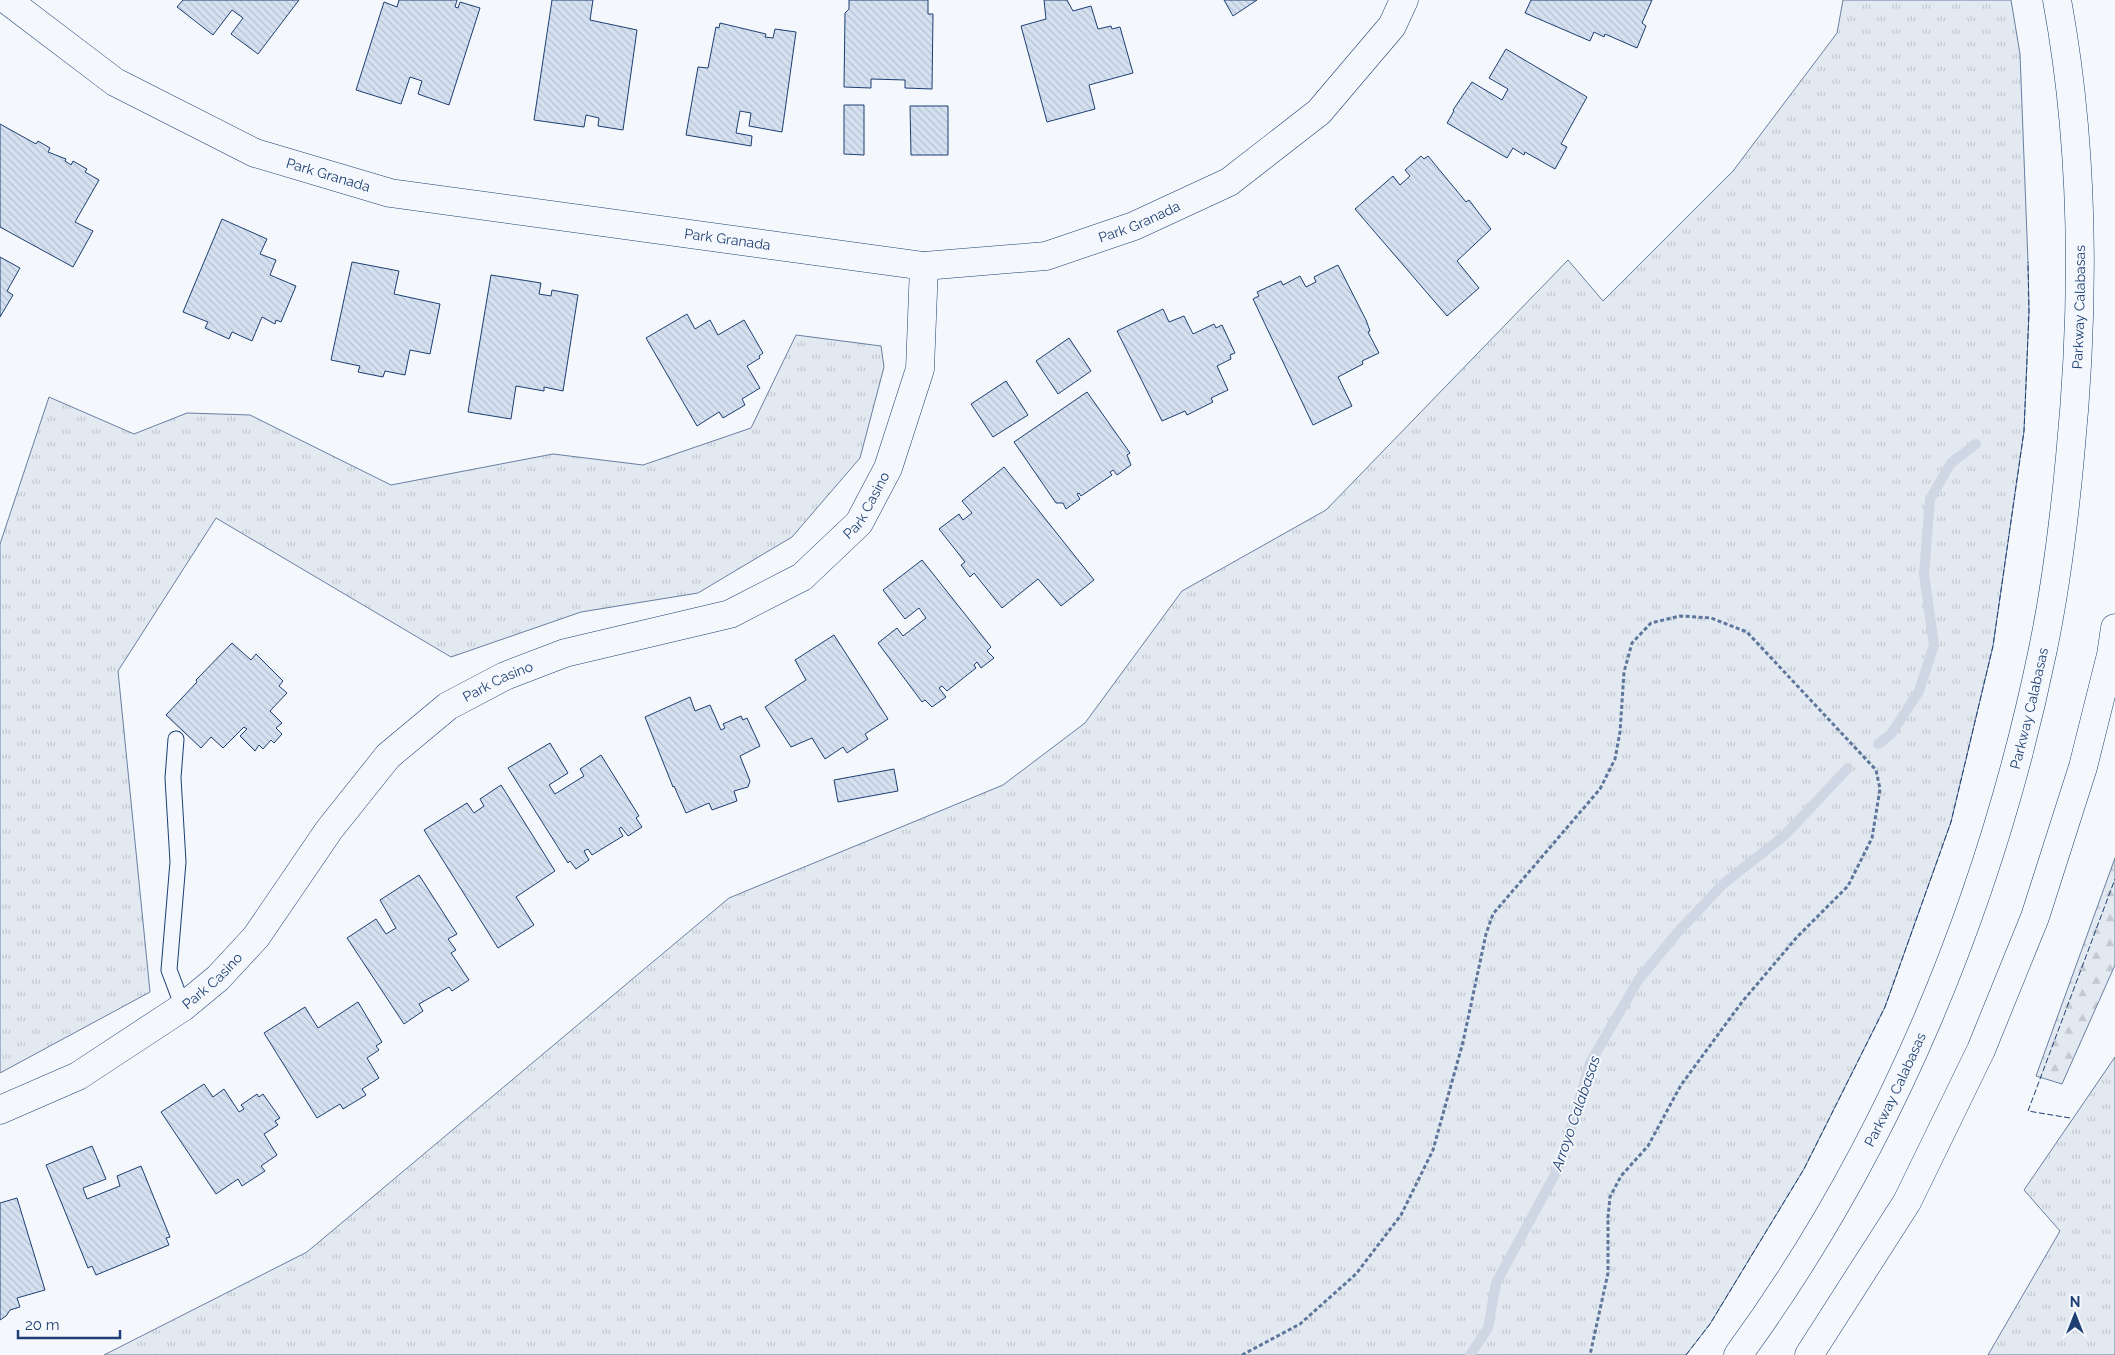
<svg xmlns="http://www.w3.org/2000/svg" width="2115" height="1355" font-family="Raleway,sans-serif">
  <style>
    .grass { fill: url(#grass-tufts); stroke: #687fa3 }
    .forest { fill: url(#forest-firs); stroke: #687fa3 }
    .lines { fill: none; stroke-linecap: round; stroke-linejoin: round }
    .stream { stroke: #cfd7e4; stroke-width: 10 }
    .building { fill: url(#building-back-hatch); stroke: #1d3f73 }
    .service-casing { stroke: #1d3f73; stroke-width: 17 }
    .minor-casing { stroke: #1d3f73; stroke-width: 29 }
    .tertiary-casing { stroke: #1d3f73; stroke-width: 29 }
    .path { stroke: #5e769c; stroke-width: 3; stroke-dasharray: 4 2.5; stroke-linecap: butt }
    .service { stroke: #f4f7fb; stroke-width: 15 }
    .minor { stroke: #f4f7fb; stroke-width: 28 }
    .tertiary { stroke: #f4f7fb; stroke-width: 28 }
    .fence { stroke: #1d3f73; stroke-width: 1; stroke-dasharray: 6 2.5; stroke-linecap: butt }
    .labels { text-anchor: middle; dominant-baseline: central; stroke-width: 4; stroke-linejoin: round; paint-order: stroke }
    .street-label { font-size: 14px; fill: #1d3f73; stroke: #f4f7fb }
    .water-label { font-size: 15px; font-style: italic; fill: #1d3f73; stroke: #f4f7fb }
  </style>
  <defs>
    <pattern id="grass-tufts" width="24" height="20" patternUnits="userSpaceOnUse" patternTransform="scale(1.25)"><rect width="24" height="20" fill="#e3e9f0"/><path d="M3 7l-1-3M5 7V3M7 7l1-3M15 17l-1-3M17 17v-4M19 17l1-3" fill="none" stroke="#c2c9d1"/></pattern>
    <pattern id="forest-firs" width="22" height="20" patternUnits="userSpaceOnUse" patternTransform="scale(1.25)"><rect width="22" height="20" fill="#e3e9f0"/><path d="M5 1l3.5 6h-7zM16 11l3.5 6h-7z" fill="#c2c9d1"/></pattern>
    <pattern id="building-back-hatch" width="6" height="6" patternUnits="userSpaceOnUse" patternTransform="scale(1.25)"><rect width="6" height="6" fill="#d5e0f0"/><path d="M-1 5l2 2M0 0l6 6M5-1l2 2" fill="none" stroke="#b6c1d1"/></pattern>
  </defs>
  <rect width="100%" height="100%" fill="#f4f7fb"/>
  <!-- grass -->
  <g class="grass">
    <path d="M1843 0H2011L2020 54 2028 262 2029 312 2024 431 1993 646 1951 822 1885 1007 1804 1169 1710 1324 1686 1355H104L307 1252 729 898 1003 785 1085 723 1182 591 1326 510 1568 260 1603 301 1733 171 1837 33Z"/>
    <path d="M796 335 881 346 884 367 860 458 792 537 698 593 581 612 451 657 216 518 118 671 150 992 0 1073V544L49 397 134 434 187 413 250 415 391 485 553 454 643 465 751 428Z"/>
    <path d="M2115 1057V1355H1988L2060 1231 2024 1190Z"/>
  </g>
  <!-- forest -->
  <path class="forest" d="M2115 858V965L2062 1084 2036 1076Z"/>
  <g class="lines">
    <!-- stream -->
    <g class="stream">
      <path d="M1878 744 1891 734 1919 691 1934 645 1924 574 1930 499 1951 463 1976 444"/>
      <path d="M1470 1355 1488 1328 1496 1283 1559 1167 1590 1063 1639 979 1677 933 1723 884 1784 836 1848 768"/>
    </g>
  </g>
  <!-- building -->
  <g class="building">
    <path d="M183 0H299L258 54 231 34 243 18 232 10 213 35 177 7Z"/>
    <path d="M399 0H457L455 7 458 8 460 2 480 8 449 105 418 94 422 81 410 77 401 104 356 90 384 2 397 7Z"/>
    <path d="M552 0H593L590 20 637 30 623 130 598 126 599 118 586 115 584 127 534 120Z"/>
    <path d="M849 0H928V14H933L932 89 905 88V80L871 79V88L844 87 845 13 849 9Z"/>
    <path d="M1044 0H1067L1073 11 1091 6 1098 29 1111 26 1112 29 1120 27 1133 73 1089 85 1095 109 1047 122 1021 26 1046 19Z"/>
    <path d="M1224 0H1257L1233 16Z"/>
    <path d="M1531 0H1652L1642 23 1646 26 1637 48 1605 34 1604 37 1594 32 1590 41 1525 13Z"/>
    <path d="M720 23 766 34 765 37 773 38 775 29 796 32 782 132 749 126 751 113 740 111 736 133 752 136 751 146 686 135 698 67 708 68 716 27 719 28Z"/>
    <path d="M1506 49 1587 97 1561 144 1567 147 1555 169 1525 152 1524 155 1513 148 1507 158 1447 123 1454 111 1453 110 1472 82 1502 100 1508 89 1489 78Z"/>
    <path d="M844 105H864V155L844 154Z"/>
    <path d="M910 106H948V155H911Z"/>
    <path d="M0 124 36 144 38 141 50 148 48 152 66 159 65 161 71 165 73 161 87 169 85 172 99 180 75 222 93 231 73 267 0 227Z"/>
    <path d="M1421 156 1424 159 1428 156 1466 202 1469 200 1491 229 1457 261 1479 288 1447 316 1355 209 1393 176 1400 185 1410 176 1405 170Z"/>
    <path d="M222 219 267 239 260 254 276 260 270 275 296 286 281 322 276 320 275 324 262 317 252 341 232 332 229 339 205 328 208 322 183 312Z"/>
    <path d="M0 257 20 268 7 291 13 295 0 317Z"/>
    <path d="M352 262 399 271 394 294 440 304 430 354 410 350 405 375 385 371 383 377 358 372 360 366 331 360Z"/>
    <path d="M1338 265 1366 320 1370 331 1368 332 1379 353 1362 361 1363 364 1338 377 1352 406 1313 425 1253 299 1259 296 1257 292 1281 281 1283 285 1300 276 1306 287 1316 282 1314 277Z"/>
    <path d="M491 275 541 283 539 294 551 296 552 290 578 295 563 391 544 387V391L516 386 511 419 468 412Z"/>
    <path d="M1163 309 1169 322 1184 316 1193 334 1214 324 1216 328 1222 325 1235 353 1230 355 1231 359 1217 366 1228 390 1211 398 1213 402 1187 415 1185 411 1162 421 1117 331Z"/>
    <path d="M687 314 695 329 710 320 718 335 744 320 763 353 759 356 760 358 747 366 760 388 742 399 745 405 723 418 719 412 697 426 646 338Z"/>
    <path d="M1069 338 1091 371 1058 394 1036 361Z"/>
    <path d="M1006 381 1028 415 993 437 971 404Z"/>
    <path d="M1087 392 1130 453 1127 455 1131 465 1117 475 1113 470 1110 472 1112 475 1081 496 1079 493 1077 494 1080 499 1066 509 1063 503H1056L1014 442Z"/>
    <path d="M1004 467 1094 580 1061 606 1038 579 1002 608 974 573 970 577 961 565 965 562 939 529 959 514 963 520 972 513 962 501Z"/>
    <path d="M922 560 991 647 987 651 994 658 981 668 977 662 974 665 976 668 947 691 942 686 939 688 946 697 932 707 925 700 922 702 878 643 897 628 903 636 926 618 919 608 905 619 883 590Z"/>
    <path d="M834 635 888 719 865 734 868 739 847 753 843 747 825 759 812 738 791 747 765 707 806 680 795 660Z"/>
    <path d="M232 643 251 660 256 654 283 681 279 686 287 693 270 711 282 723 276 728 282 734 274 743 271 740 263 749 259 745 255 751 240 736 247 729 244 727 223 748 211 737 201 748 166 715 197 682 196 680Z"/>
    <path d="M690 697 695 711 710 705 721 730 725 728 723 724 741 716 743 720 747 718 760 746 740 756 750 781 748 787 734 791 737 801 712 810 709 803 686 813 674 786 673 787 645 717Z"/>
    <path d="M550 743 568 773 549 785 555 794 584 776 580 769 601 755 639 816 636 818 642 827 628 836 621 827 619 829 623 836 592 855 588 849 584 851 589 860 576 869 570 861 568 863 508 768Z"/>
    <path d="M894 769 898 791 838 802 834 780Z"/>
    <path d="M501 785 555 871 516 897 534 925 498 948 424 830 467 803 474 813 484 806 480 799Z"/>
    <path d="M419 875 457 934 448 939 456 950 451 953 469 980 452 991 449 987 419 1004 423 1011 404 1024 347 938 376 919 386 934 396 928 380 900Z"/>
    <path d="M358 1002 382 1042 376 1046 379 1050 367 1058 379 1078 362 1089 366 1095 343 1109 340 1104 317 1118 264 1033 305 1007 318 1028Z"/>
    <path d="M204 1084 213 1097 224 1089 239 1112 244 1109 241 1105 257 1094 259 1097 263 1094 280 1118 275 1121 278 1125 264 1134 277 1155 261 1166 265 1171 242 1186 238 1179 216 1194 161 1112Z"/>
    <path d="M92 1146 106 1179 83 1188 87 1199 120 1186 117 1176 141 1166 170 1237 166 1238 169 1245 96 1275 92 1266 88 1268 46 1165Z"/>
    <path d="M17 1198 45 1290 17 1298 20 1307 10 1310 6 1316 0 1320V1203Z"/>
  </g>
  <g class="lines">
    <defs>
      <path id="service" d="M176 739 173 778 178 862 169 970 183 1007"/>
      <g id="minor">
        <path id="s1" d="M7 0 115 82 255 153 390 193 924 266 1046 256 1134 226 1229 182 1319 112 1392 26 1404 0"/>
        <path id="s2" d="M0 1110 78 1076 183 1007 218 978 256 937 329 830 388 756 448 706 505 676 565 653 730 614 802 577 859 523 888 468 920 369 924 266"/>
      </g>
      <g id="tertiary">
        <path id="s3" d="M1738 1355C1890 1147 1991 901 2043 649 2056 586 2064 521 2070 457 2085 305 2085 151 2057 0"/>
        <path d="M1809 1355 1907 1202 1981 1050 2035 917 2083 767 2111 655 2115 628"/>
      </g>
    </defs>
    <!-- service casing -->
    <use href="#service" class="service-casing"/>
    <!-- minor casing -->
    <use href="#minor" class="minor-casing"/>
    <!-- tertiary casing -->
    <use href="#tertiary" class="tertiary-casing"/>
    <!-- path -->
    <path class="path" d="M1242 1355 1300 1324 1356 1274 1401 1215 1433 1150 1463 1042 1486 934 1493 914 1600 789 1615 759 1620 732 1624 672 1632 643 1651 623 1680 616 1711 618 1747 632 1876 770 1880 789 1872 838 1848 886 1797 937 1742 1002 1681 1085 1648 1146 1621 1176 1610 1197 1608 1217V1273L1590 1355"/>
    <!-- service -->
    <use href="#service" class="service"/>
    <!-- minor -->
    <use href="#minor" class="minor"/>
    <!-- tertiary -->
    <use href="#tertiary" class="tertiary"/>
    <!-- fence -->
    <g class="fence">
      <path d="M2070 1118 2028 1111 2115 879"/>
      <path d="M1686 1355 1710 1324 1804 1169 1885 1007 1951 822 1993 646 2024 431 2029 312 2028 262"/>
    </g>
  </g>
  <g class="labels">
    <!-- street labels -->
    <g class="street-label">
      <text stroke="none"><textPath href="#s1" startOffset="369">Park Granada</textPath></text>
      <text stroke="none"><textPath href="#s1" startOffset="1194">Park Granada</textPath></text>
      <text stroke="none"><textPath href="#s1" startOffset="774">Park Granada</textPath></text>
      <text stroke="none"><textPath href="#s3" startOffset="1119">Parkway Calabasas</textPath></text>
      <text stroke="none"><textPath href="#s2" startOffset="1091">Park Casino</textPath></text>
      <text stroke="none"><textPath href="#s2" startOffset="670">Park Casino</textPath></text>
      <text stroke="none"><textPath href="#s3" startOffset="714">Parkway Calabasas</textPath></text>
      <text stroke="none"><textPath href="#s2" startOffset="250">Park Casino</textPath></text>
      <text stroke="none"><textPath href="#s3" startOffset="309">Parkway Calabasas</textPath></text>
    </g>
    <!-- water labels -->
    <g class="water-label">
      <text transform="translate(1576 1113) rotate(-71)">Arroyo Calabasas</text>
    </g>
  </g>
  <!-- north arrow -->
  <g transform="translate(2075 1315)" stroke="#f4f7fb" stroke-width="4" paint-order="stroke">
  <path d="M0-4L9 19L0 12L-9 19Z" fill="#1d3f73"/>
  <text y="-8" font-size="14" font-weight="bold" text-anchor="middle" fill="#1d3f73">N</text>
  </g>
  <!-- scale -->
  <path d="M18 1330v8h102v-8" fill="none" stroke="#1d3f73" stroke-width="2.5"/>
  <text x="25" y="1330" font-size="15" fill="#1d3f73" stroke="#f4f7fb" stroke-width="4" paint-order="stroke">20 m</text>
</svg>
